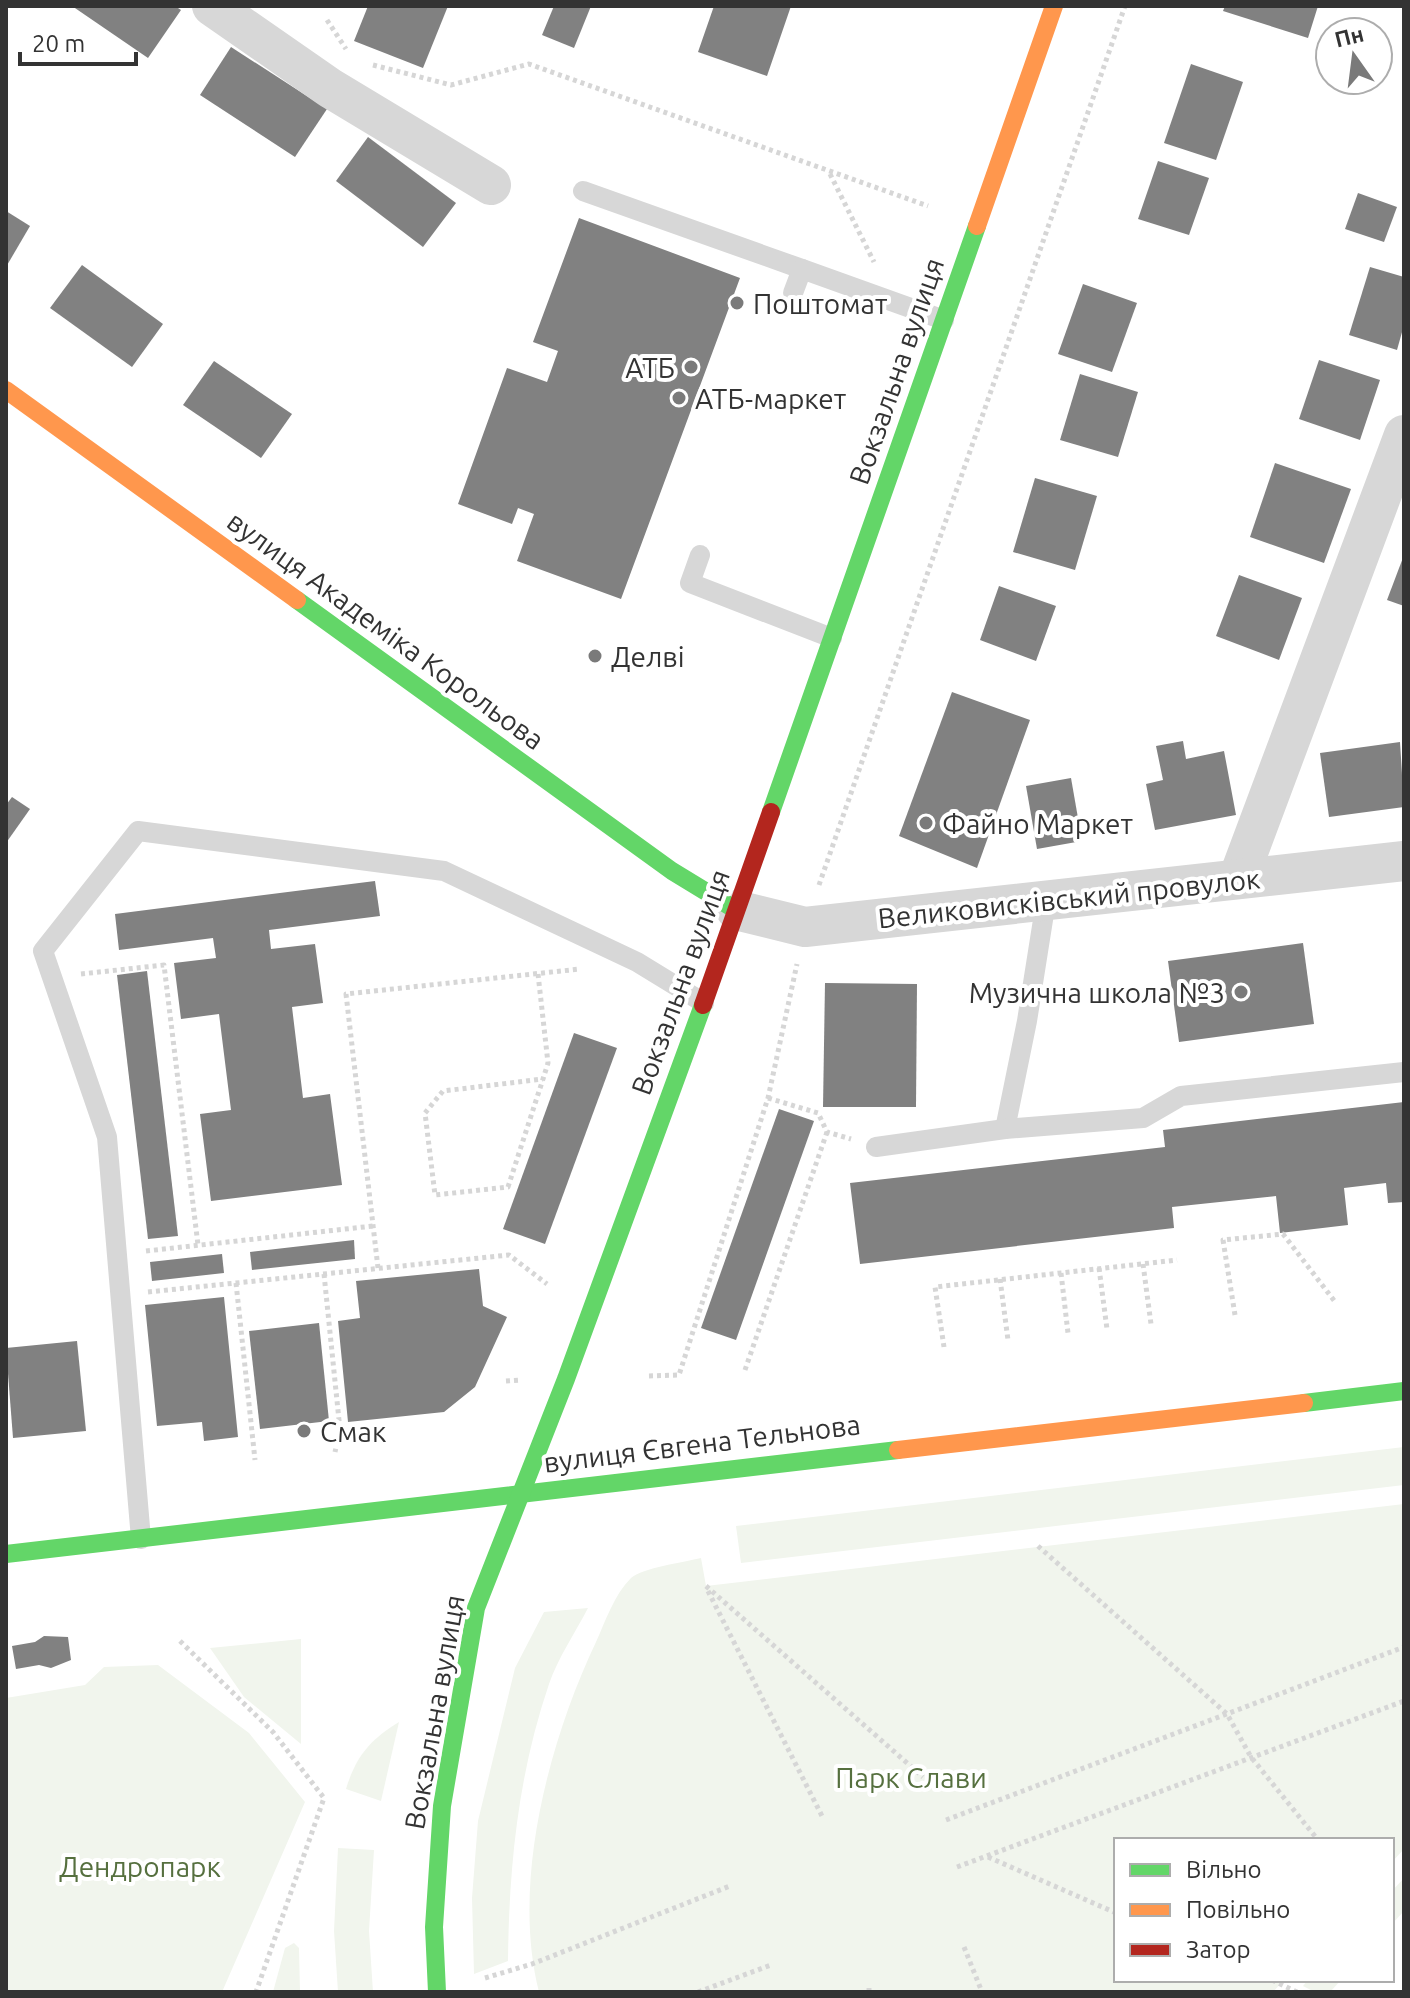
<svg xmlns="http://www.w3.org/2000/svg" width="1410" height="1998" font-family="Ubuntu,sans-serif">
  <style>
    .green { fill: #f1f5ed }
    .building { fill: #818181 }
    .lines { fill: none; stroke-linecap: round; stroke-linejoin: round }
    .path { stroke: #d6d6d6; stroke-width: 5; stroke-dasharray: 4 4; stroke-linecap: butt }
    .lane { stroke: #d7d7d7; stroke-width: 20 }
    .street { stroke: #d7d7d7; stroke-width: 40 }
    .fast { stroke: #63d668; stroke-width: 18 }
    .slow { stroke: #ff974d; stroke-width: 18 }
    .jam { stroke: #b3261e; stroke-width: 18 }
    .poi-dot { fill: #7a7a7a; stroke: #fff; stroke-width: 3 }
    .labels { text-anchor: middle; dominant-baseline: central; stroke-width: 8; stroke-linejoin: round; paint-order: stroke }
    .poi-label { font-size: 28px; fill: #333; stroke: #fff; text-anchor: start }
    .street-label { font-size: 28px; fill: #333; stroke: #fff }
    .park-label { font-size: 28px; fill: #56703f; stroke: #fff }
  </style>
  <rect width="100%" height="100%" fill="#fff"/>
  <!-- green -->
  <g class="green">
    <path d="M1404 1447V1485L741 1563 736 1526Z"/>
    <path d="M1404 1504V1849L1392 1862V1840H1116V1980H1284L1273 1992H539C511 1883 549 1741 596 1642 606 1620 614 1595 631 1578 642 1568 685 1562 701 1558L706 1586Z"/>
    <path d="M588 1608C575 1633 558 1658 549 1684 518 1775 509 1866 508 1961L474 1974 472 1898 478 1821 515 1668 544 1612Z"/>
    <path d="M301 1639V1744L244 1697 210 1648Z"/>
    <path d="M158 1665 249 1733 305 1802 222 1992H6V1698L85 1685 104 1667Z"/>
    <path d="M399 1722 381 1801 346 1789C356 1756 370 1740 399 1722Z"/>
    <path d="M338 1848 374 1850 369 1931 373 1992H338L334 1931Z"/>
    <path d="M1404 1878V1911L1392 1924V1891Z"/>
    <path d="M294 1943 299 1948 300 1992H273L285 1948Z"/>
    <path d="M1308 1980H1341L1330 1992H1315L1303 1986Z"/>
  </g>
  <!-- building -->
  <g class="building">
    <path d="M72 6H175L181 10 148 58Z"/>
    <path d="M368 6H448L423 68 354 41Z"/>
    <path d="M554 6H591L574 48 542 35Z"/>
    <path d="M714 6H791L767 76 698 52Z"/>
    <path d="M1225 6H1318L1308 38 1223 11Z"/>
    <path d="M231 47 327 109 295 157 200 95Z"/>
    <path d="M1191 64 1243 82 1216 160 1164 143Z"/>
    <path d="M368 137 456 203 423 247 336 181Z"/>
    <path d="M1158 161 1209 178 1189 235 1138 219Z"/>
    <path d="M1358 193 1397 207 1384 242 1345 229Z"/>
    <path d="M6 211 30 226 6 267Z"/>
    <path d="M579 218 740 278 621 599 517 561 534 514 518 508 512 524 458 504 507 368 547 382 558 351 533 342Z"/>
    <path d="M82 265 163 324 132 367 50 308Z"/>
    <path d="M1370 267 1404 277V325L1397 350 1349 335Z"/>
    <path d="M1083 284 1137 303 1112 372 1058 354Z"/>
    <path d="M1319 360 1380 380 1360 440 1299 419Z"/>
    <path d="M214 361 292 414 261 458 183 405Z"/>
    <path d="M1080 374 1138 392 1118 457 1060 440Z"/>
    <path d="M1275 463 1351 489 1324 563 1250 537Z"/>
    <path d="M1035 478 1097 496 1075 570 1013 552Z"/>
    <path d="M1404 555V606L1387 600Z"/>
    <path d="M1239 575 1302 598 1279 660 1216 636Z"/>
    <path d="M999 586 1056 606 1036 661 980 640Z"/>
    <path d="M952 692 1030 720 977 868 899 836Z"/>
    <path d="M1183 741 1186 759 1224 751 1236 815 1155 830 1146 784 1163 780 1156 746Z"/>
    <path d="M1400 742 1404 807 1329 817 1320 753Z"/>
    <path d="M1071 778 1082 841 1037 849 1026 786Z"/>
    <path d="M12 797 30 809 6 843V805Z"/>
    <path d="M375 881 380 916 269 930 271 949 315 944 323 1003 292 1007 303 1098 330 1094 342 1185 211 1201 200 1114 231 1110 219 1014 181 1019 174 963 216 958 213 938 119 950 115 914Z"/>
    <path d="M1303 943 1314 1024 1179 1042 1168 961Z"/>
    <path d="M147 971 178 1236 148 1239 117 975Z"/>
    <path d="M825 983 917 984 916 1107H823Z"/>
    <path d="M574 1033 617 1048 545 1244 503 1229Z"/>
    <path d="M1404 1102V1202L1388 1203 1386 1183 1344 1188 1348 1225 1280 1233 1276 1196 1172 1207 1174 1228 860 1264 850 1183 1165 1147 1163 1130Z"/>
    <path d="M779 1109 814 1121 736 1340 701 1328Z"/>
    <path d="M354 1240 355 1259 252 1270 250 1252Z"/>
    <path d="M222 1254 224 1273 152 1281 150 1262Z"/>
    <path d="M479 1269 483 1306 507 1317 475 1387 444 1412 348 1422 338 1321 360 1318 356 1281Z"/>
    <path d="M224 1297 238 1437 204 1441 202 1422 157 1426 145 1305Z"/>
    <path d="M319 1323 329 1421 260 1429 249 1331Z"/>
    <path d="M77 1341 86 1431 13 1438 6 1348Z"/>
    <path d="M44 1636 68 1637 71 1660 51 1668 39 1665 16 1669 12 1646 35 1642Z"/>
  </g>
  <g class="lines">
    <!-- path -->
    <g class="path">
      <path d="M327 20 346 49"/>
      <path d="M373 65 451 85 529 64 928 206"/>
      <path d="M830 174 874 262"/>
      <path d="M819 885 1125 6"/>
      <path d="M81 974 164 965 198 1245"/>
      <path d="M538 974 548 1063 543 1079 508 1187 435 1195 425 1113 443 1091 543 1079"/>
      <path d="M768 1098 818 1113 827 1132 851 1139"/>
      <path d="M146 1251 373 1226"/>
      <path d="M1143 1264 1151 1324"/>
      <path d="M378 1268 346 994 580 969"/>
      <path d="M1099 1268 1107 1329"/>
      <path d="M1061 1273 1068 1333"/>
      <path d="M324 1274 340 1430 335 1452"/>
      <path d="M1000 1279 1008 1340"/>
      <path d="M236 1283 255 1460"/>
      <path d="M148 1292 509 1255 547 1284"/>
      <path d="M1235 1315 1223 1240 1283 1234 1336 1303"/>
      <path d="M944 1347 935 1287 1177 1260"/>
      <path d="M745 1370 827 1132"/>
      <path d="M649 1376 679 1375 768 1098 797 964"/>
      <path d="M506 1381 520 1380"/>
      <path d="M1038 1546 1227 1714 1251 1757 1318 1840"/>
      <path d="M706 1586 923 1777"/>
      <path d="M708 1591 823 1818"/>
      <path d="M180 1641 273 1732 324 1798 256 1992"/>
      <path d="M946 1820 1404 1647"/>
      <path d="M988 1857 1116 1913"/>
      <path d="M957 1867 1404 1701"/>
      <path d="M964 1947 982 1992"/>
      <path d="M485 1978 532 1964 730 1886"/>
      <path d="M1272 1980 1297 1992"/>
      <path d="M698 1992 771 1965"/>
      <path d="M869 1992V1985"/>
    </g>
    <!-- lane -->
    <g class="lane">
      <path d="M583 191 802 269"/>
      <path d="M793 293 802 269 944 320"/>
      <path d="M700 555 690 583 832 638"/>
      <path d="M1005 1129 1027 1021 1046 901"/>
      <path d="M876 1147 1005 1129 1143 1118 1181 1096 1404 1072"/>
      <path d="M141 1539 107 1137 43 951 138 831 444 871 637 962 704 1003"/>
    </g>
    <!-- street -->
    <g class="street">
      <path d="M212 6 330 88 491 185"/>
      <path d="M1238 879 1404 435"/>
      <path d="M736 910 805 927 1404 861"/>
    </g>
    <!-- fast -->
    <g class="fast">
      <path d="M297 600 672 871 736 910"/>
      <path d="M771 812 977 226"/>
      <path d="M1304 1403 1404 1391"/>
      <path d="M6 1554 898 1450"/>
      <path d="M437 1992 434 1927 442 1806 476 1608 566 1379 703 1005"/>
    </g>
    <!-- slow -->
    <g class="slow">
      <path d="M977 226 1054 6"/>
      <path d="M6 390 297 600"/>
      <path d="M898 1450 1304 1403"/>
    </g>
    <!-- jam -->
    <path class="jam" d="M703 1005 771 812"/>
  </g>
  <!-- markers -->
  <g class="poi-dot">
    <circle cx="737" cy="303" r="8"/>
    <circle cx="691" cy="367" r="8"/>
    <circle cx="679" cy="398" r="8"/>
    <circle cx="595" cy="656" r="8"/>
    <circle cx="926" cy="823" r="8"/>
    <circle cx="1241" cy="992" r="8"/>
    <circle cx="304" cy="1431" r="8"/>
  </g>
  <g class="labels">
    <!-- poi labels -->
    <g class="poi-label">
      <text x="753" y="303">Поштомат</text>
      <text x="675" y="367" text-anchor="end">АТБ</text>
      <text x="695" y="398">АТБ-маркет</text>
      <text x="611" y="656">Делві</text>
      <text x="942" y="823">Файно Маркет</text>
      <text x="1225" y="992" text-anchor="end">Музична школа №3</text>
      <text x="320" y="1431">Смак</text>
    </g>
    <!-- street labels -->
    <g class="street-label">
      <text transform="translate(896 371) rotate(-71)">Вокзальна вулиця</text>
      <text transform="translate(386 630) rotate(36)">вулиця Академіка Корольова</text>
      <text transform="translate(1069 898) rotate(-6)">Великовисківський провулок</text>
      <text transform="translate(680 982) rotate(-70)">Вокзальна вулиця</text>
      <text transform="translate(702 1443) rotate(-7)">вулиця Євгена Тельнова</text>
      <text transform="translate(434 1712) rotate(-80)">Вокзальна вулиця</text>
    </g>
    <!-- park labels -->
    <g class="park-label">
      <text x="911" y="1777">Парк Слави</text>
      <text x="140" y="1866">Дендропарк</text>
    </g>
  </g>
  <!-- border -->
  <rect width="1410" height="1998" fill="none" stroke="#333333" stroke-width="16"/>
  <!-- legend -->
  <rect x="1114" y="1838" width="280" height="144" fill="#ffffff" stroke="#adadad" stroke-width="2"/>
  <rect x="1130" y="1864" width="40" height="12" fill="#63d668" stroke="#adadad" stroke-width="2"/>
  <text x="1186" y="1878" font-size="24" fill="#333333">Вільно</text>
  <rect x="1130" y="1904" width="40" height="12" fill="#ff974d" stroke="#adadad" stroke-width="2"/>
  <text x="1186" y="1918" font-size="24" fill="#333333">Повільно</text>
  <rect x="1130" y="1944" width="40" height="12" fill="#b3261e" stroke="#adadad" stroke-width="2"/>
  <text x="1186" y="1958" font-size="24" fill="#333333">Затор</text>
  <!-- north arrow -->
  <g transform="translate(1354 56) rotate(346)"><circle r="38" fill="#ffffff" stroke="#adadad" stroke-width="2"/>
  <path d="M0-6L14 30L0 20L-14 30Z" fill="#7a7a7a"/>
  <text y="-12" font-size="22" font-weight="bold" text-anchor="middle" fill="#333333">Пн</text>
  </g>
  <!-- scale -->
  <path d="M20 52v12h116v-12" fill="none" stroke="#333333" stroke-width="4"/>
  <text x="32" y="52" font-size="24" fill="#333333" stroke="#ffffff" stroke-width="6" paint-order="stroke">20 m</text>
</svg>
